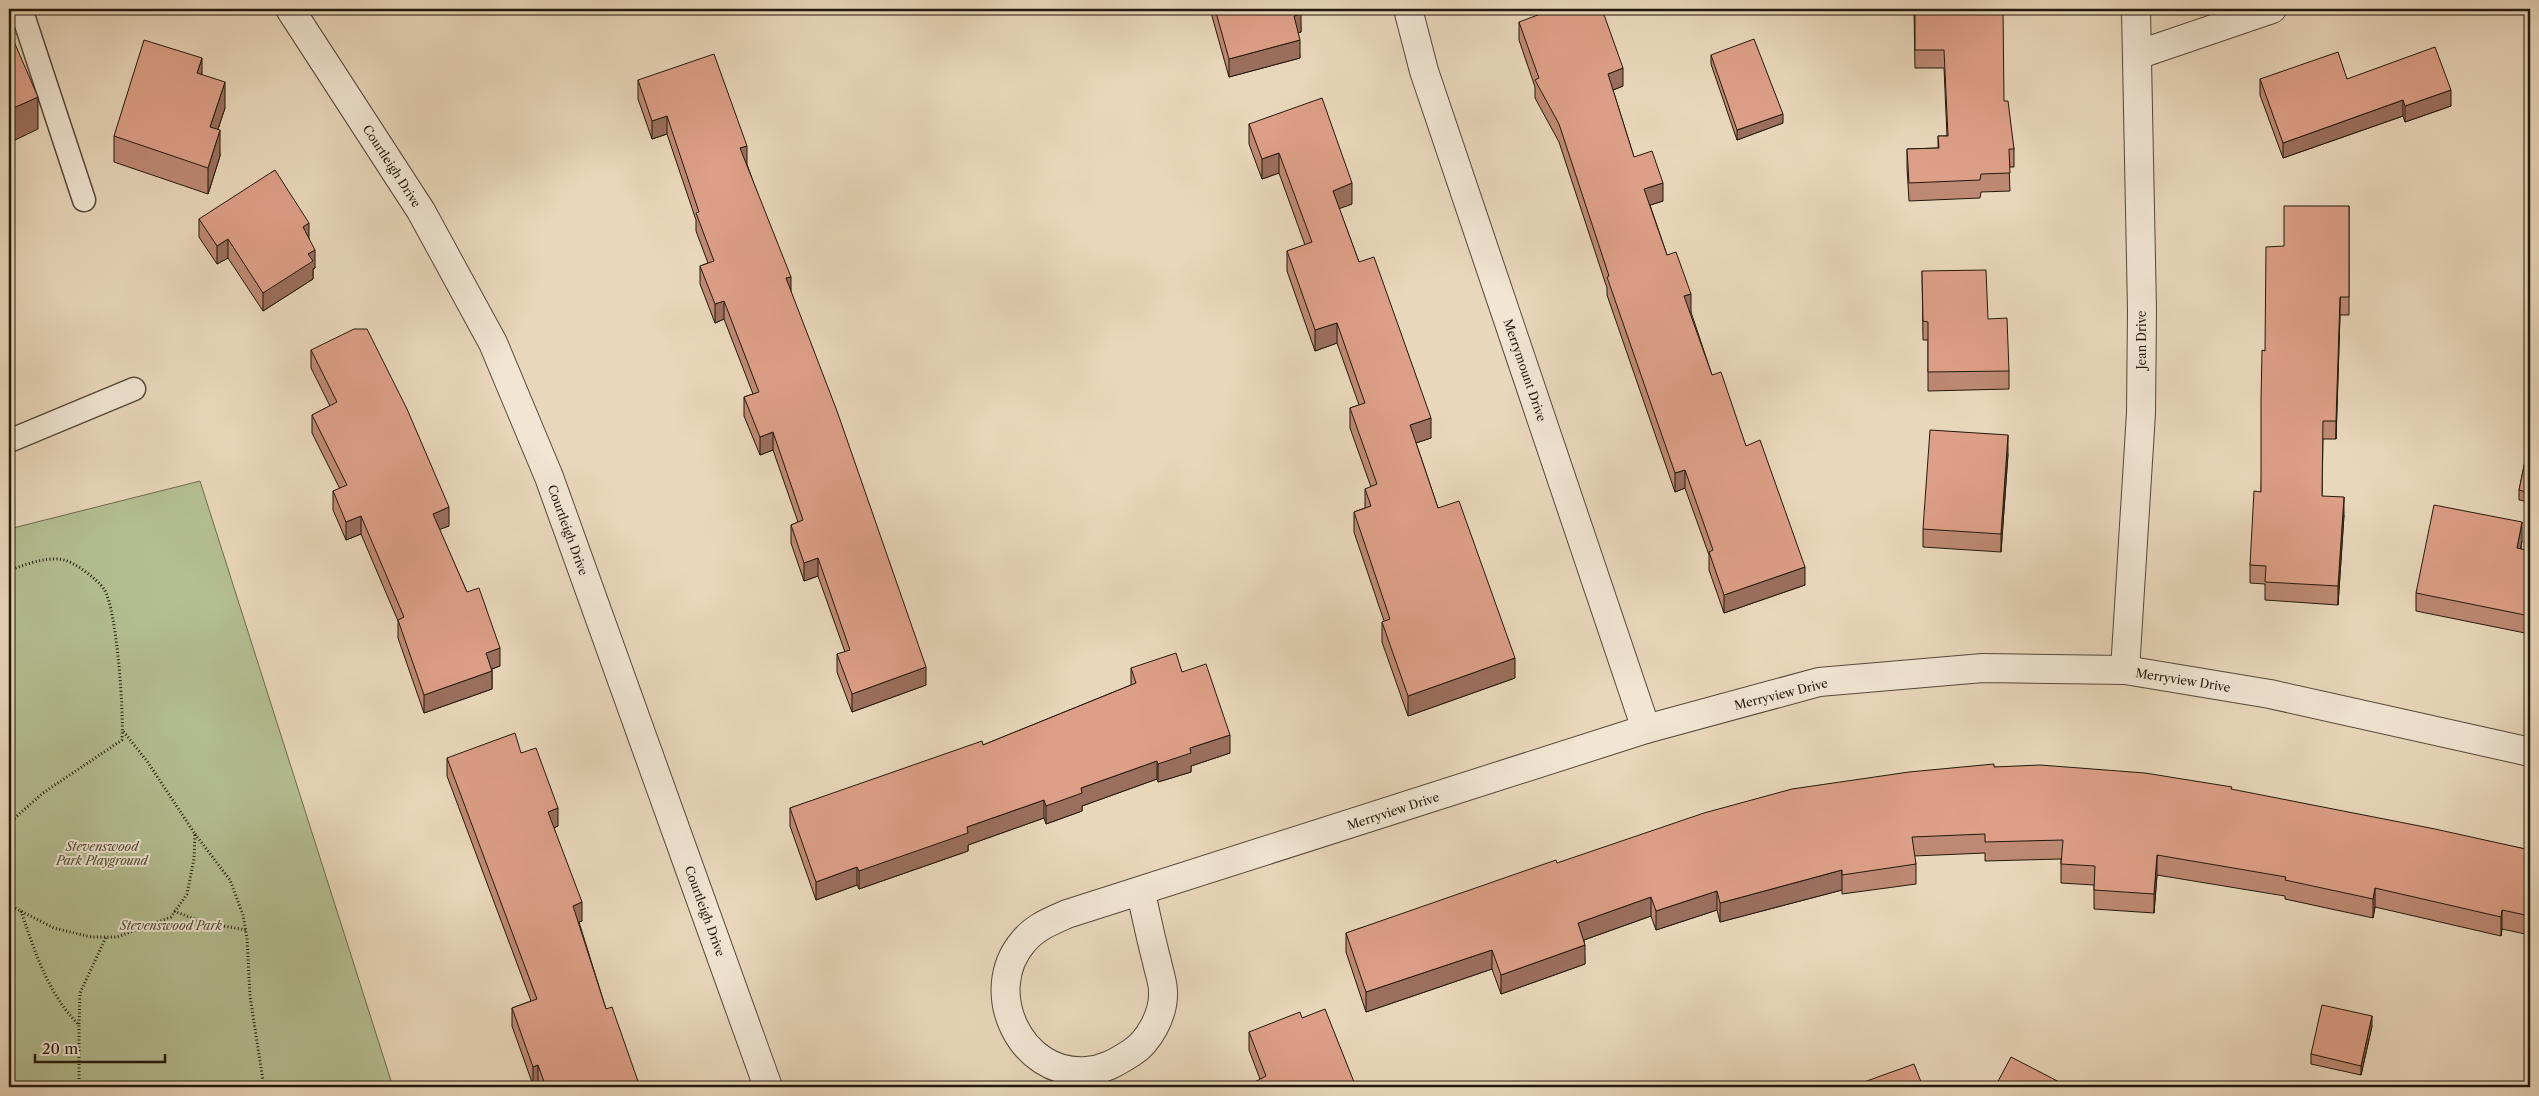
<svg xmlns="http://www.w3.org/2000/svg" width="2539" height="1096" font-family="'Libre Caslon Text',serif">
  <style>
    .green { fill: #b4bf92; stroke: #6c6c4e }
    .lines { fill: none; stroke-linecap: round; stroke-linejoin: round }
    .service-casing { stroke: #544837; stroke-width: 25 }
    .minor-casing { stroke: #544837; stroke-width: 30 }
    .path { stroke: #23190b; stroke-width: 3; stroke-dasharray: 1 2.5; stroke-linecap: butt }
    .service { stroke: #f1e5d3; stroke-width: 22 }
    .minor { stroke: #f1e5d3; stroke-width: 28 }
    .wall { fill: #be8974; stroke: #23190b }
    .shaded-wall { fill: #9b6f5e; stroke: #23190b }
    .building { fill: #dd9f87; stroke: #23190b }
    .labels { text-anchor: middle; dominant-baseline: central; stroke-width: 4; stroke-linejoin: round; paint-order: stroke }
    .street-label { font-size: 12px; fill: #23190b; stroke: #f1e5d3 }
    .park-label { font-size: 12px; font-style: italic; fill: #4e4b34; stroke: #f1e5d3 }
  </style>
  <rect width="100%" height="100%" fill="#e9d7bb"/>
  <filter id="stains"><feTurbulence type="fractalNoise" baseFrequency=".004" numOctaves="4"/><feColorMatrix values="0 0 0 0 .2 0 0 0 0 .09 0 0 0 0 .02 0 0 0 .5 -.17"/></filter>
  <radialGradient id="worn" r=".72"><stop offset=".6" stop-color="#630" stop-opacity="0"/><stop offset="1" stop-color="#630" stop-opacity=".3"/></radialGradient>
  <!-- green -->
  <path class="green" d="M200 481 393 1087H9V529Z"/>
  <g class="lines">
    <defs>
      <g id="service">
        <path d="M21 9 84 200"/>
        <path d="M9 441 134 389"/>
      </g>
      <g id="minor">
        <path d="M290 9 421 211 493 343 549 477 768 1087"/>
        <path d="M1408 9 1424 71 1646 729"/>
        <path d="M2137 55 2272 9"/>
        <path d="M2125 670 2141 413 2142 310 2136 9"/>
        <path d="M1141 892C1146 916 1151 939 1157 962 1159 972 1163 982 1163 992 1164 1014 1149 1042 1131 1053 1117 1062 1104 1070 1086 1071 1020 1076 981 991 1023 942 1035 927 1051 921 1067 914L1646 729 1819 682 1983 668 2125 670 2270 694 2530 752"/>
      </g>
    </defs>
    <!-- service casing -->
    <use href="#service" class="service-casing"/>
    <!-- minor casing -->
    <use href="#minor" class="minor-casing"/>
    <!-- path -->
    <g class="path">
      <path d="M9 570C26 565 45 556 64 560 76 563 97 579 104 589 117 609 124 714 122 740L43 793 9 823"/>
      <path d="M195 834 230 880 243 915 247 938 250 996 264 1087"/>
      <path d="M9 905 54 928 91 937H117L171 917 187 894 194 859 195 834 147 761 123 731"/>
      <path d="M21 911C35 952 48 994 79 1025V1087"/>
      <path d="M174 911 202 922 246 930"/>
      <path d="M79 1024 80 993 106 937"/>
    </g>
    <!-- service -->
    <use href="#service" class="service"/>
    <!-- minor -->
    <use href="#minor" class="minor"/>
  </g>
  <!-- wall -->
  <g class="wall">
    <path d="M1210 9H1300L1301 32 1298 33 1300 58 1229 77Z"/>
    <path d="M1914 9 2004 101 2014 149V167H2009L2010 191 1981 192 1980 198 1909 201 1907 168V149L1938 148V136H1947L1944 68H1915Z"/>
    <path d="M1519 22 1623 86 1613 90 1634 157 1663 201 1650 205 1667 255 1691 312 1712 375 1746 446 1805 585 1724 613 1709 570V555L1685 488 1675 492 1607 295V288L1559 142 1535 98V87L1519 40Z"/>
    <path d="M1711 55 1783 123 1737 140 1711 64Z"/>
    <path d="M202 75 225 108 218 129 220 156 208 194 114 162V136Z"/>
    <path d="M2260 79H2347L2451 106 2405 122 2403 116 2283 158 2260 95Z"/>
    <path d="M638 80 747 164 926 685 852 712 837 672V654L845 652 818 576 804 581 791 543V525L798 522 773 450 760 455 744 416V397L753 394 724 319 715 323 700 284V266L708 263 696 231V220L667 134 652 139 638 99Z"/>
    <path d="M1249 124 1352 204 1339 208 1359 262 1431 438 1416 443 1438 508 1515 678 1408 716 1382 642V622L1384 621 1354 532V512L1365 508V489L1371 487 1350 428V408L1359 405 1337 343 1315 351 1287 271V251L1305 245 1279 173 1262 179 1249 144Z"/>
    <path d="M2349 206V315H2340L2336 439H2323L2322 496 2344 515 2338 605 2265 600V584L2250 583V565L2261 492 2265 351 2284 246Z"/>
    <path d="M199 219 309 238 315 268 313 269V279L263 311 228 258 217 264 199 237Z"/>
    <path d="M1922 271 1988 319 2009 371V389L1928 391V340H1923Z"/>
    <path d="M311 350 449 526 439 529 500 666 492 669V689L424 713 398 638V621L361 534 346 540 333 510V491L340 489 312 433V415L330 406 311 368Z"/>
    <path d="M2530 437V502L2519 500V490Z"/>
    <path d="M2008 454 2001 552 1923 547V529Z"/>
    <path d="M2522 541 2521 549 2530 551V634L2416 611V593Z"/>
    <path d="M1131 668 1230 753 1191 766V772L1158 782 1157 779 1082 806V811L1046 824 1044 818 968 845V851L859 889 857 885 816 900 790 826V808L983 745 1131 685Z"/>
    <path d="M521 753 558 826 554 828 582 921 579 922 606 1009 640 1087H540L538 1083 533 1085 512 1026V1008L531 1001 447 776V758Z"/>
    <path d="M1994 767 2232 790 2530 850V935L2502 929 2501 936 2375 907 2373 918 2285 899V896L2157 875 2154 913 2094 909V885L2061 883V859L1985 861V853L1914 856 1916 864V884L1842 894V890L1720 922 1717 910 1656 930 1651 916 1584 940 1585 964 1501 994 1492 969 1366 1012 1346 952V933L1557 863Z"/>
    <path d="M1302 1018 1356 1087 1260 1079 1249 1050V1032Z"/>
    <path d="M2372 1026 2361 1075 2311 1064V1054Z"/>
  </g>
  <!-- shaded-wall -->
  <g class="shaded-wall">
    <path d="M1301 14V32L1294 34V16Z"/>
    <path d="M1300 40V58L1229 77V59Z"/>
    <path d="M202 58V84L197 73Z"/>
    <path d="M1623 68V86L1608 92V74Z"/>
    <path d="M225 82V108L210 153V127Z"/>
    <path d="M2451 90V106L2405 122V106Z"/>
    <path d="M38 97V129L9 143V110Z"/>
    <path d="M2403 100V116L2283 158V143Z"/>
    <path d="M1783 114V123L1737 140V130Z"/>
    <path d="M667 116V134L652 139V121Z"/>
    <path d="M220 130V156L208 194V168Z"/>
    <path d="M747 146V164L740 166V148Z"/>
    <path d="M1279 153V173L1262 179V159Z"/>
    <path d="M1352 183V204L1333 211V191Z"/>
    <path d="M1663 183V201L1644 207V189Z"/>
    <path d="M309 223V241L303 227Z"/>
    <path d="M228 239V258L217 264V246Z"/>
    <path d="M315 250V268L313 269V279L263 311V293L308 254Z"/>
    <path d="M791 277V295L786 278Z"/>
    <path d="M1691 294V312L1684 314V296Z"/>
    <path d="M2340 297V315L2336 439V421Z"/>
    <path d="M724 301V319L715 323V304Z"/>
    <path d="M1337 323V343L1315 351V330Z"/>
    <path d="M1431 418V438L1410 445V425Z"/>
    <path d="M773 432V450L760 455V437Z"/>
    <path d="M2008 435V454L2001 552V534Z"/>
    <path d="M1685 470V488L1675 492V473Z"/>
    <path d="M2344 497V515L2338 605V586Z"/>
    <path d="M449 507V526L433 532V514Z"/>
    <path d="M361 516V534L346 540V522Z"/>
    <path d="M2522 522V541L2517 566V548Z"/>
    <path d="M818 558V576L804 581V563Z"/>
    <path d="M1805 567V585L1724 613V595Z"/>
    <path d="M500 648V666L486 671V653Z"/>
    <path d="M1515 658V678L1408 716V696Z"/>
    <path d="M926 667V685L852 712V694Z"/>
    <path d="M492 671V689L424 713V695Z"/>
    <path d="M1230 735V753L1191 766V772L1158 782V764L1190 748Z"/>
    <path d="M1157 761V779L1082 806V811L1046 824V806L1081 788Z"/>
    <path d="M1044 800V818L968 845V851L859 889V871L967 827Z"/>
    <path d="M558 808V826L548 830V812Z"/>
    <path d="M2157 855V875L2154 913V894Z"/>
    <path d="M857 867V885L816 900V882Z"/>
    <path d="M1842 870V890L1720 922V903Z"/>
    <path d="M2375 888V907L2373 918V899Z"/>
    <path d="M1717 891V910L1656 930V911Z"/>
    <path d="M1651 897V916L1578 942V923Z"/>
    <path d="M582 902V921L573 924V906Z"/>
    <path d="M2502 910V929L2501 936V917Z"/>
    <path d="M1585 945V964L1501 994V975Z"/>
    <path d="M1492 950V969L1366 1012V992Z"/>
    <path d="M2372 1016V1026L2361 1075V1066Z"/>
    <path d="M538 1065V1083L533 1085V1067Z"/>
  </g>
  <!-- building -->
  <g class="building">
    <path d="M1215 9H1300L1301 14 1294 16 1300 40 1229 59Z"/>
    <path d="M1554 9H1602L1623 68 1608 74 1634 157 1652 151 1663 183 1644 189 1667 255 1676 252 1691 294 1684 296 1712 375 1721 372 1746 446 1760 440 1805 567 1724 595 1709 552 1713 550 1685 470 1675 473 1607 277 1609 276 1559 124 1535 80 1539 78 1519 22Z"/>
    <path d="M1915 9H2003L2004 101H2008L2014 149H2009L2010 173 1981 174 1980 180 1909 183 1907 149 1939 148 1938 136H1948L1944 50H1915Z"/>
    <path d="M9 30 38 97 9 110Z"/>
    <path d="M1754 39 1783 114 1737 130 1711 55Z"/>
    <path d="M144 40 202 58 197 73 225 82 210 127 220 130 208 168 114 136Z"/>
    <path d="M2435 47 2451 90 2405 106 2403 100 2283 143 2260 79 2338 52 2347 79Z"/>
    <path d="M714 54 747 146 740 148 791 277 786 278 837 411 926 667 852 694 837 654 850 650 818 558 804 563 791 525 803 520 773 432 760 437 744 397 759 392 724 301 715 304 700 266 714 261 696 213 699 212 667 116 652 121 638 80Z"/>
    <path d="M1322 98 1352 183 1333 191 1359 262 1374 257 1431 418 1410 425 1438 508 1459 501 1515 658 1408 696 1382 622 1390 619 1354 512 1371 506 1365 489 1377 484 1350 408 1365 403 1337 323 1315 330 1287 251 1312 242 1279 153 1262 159 1249 124Z"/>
    <path d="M275 170 309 223 303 227 315 250 308 254 313 261 263 293 228 239 217 246 199 219Z"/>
    <path d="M2284 206H2349V297H2340L2336 421H2323L2322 496 2344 497 2338 586 2265 582 2266 566 2250 565 2254 491 2261 492V400L2262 350 2265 351 2266 247 2284 246Z"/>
    <path d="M1986 270 1988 319 2007 318 2009 371 1928 372V322L1923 321 1922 271Z"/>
    <path d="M354 329H367L407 409 449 507 433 514 467 592 479 588 500 648 486 653 492 671 424 695 398 620 404 617 361 516 346 522 333 491 347 485 312 415 337 402 311 350Z"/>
    <path d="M1930 430 2008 435 2001 534 1923 529Z"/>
    <path d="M2530 437V493L2519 490Z"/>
    <path d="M2434 505 2522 522 2517 548 2530 551V616L2416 593Z"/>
    <path d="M1176 653 1182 672 1206 664 1230 735 1190 748 1191 753 1158 764 1157 761 1081 788 1082 793 1046 806 1044 800 967 827 968 833 859 871 857 867 816 882 790 808 982 741 983 745 1136 683 1131 668Z"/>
    <path d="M515 733 521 753 536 748 558 808 548 812 582 902 573 906 606 1009 612 1007 640 1087H546L538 1065 533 1067 512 1008 537 999 447 758Z"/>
    <path d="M1994 764V767L2040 765 2145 773 2232 787 2231 789 2435 829 2530 850V916L2502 910 2501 917 2375 888 2373 899 2285 880 2286 877 2157 855 2154 894 2094 890 2095 866 2061 864 2063 840 1985 842V834L1912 837 1916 864 1842 875V870L1720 903 1717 891 1656 911 1651 897 1578 923 1585 945 1501 975 1492 950 1366 992 1346 933 1556 860 1557 863 1704 813 1792 789 1909 772Z"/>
    <path d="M2322 1005 2372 1016 2361 1066 2311 1054Z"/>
    <path d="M1325 1009 1356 1087H1245L1266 1076 1249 1032 1300 1012 1302 1018Z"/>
    <path d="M2011 1057 2069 1087H1995Z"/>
    <path d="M1914 1064 1923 1087H1850Z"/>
  </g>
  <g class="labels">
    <!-- street labels -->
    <g class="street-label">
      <text transform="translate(392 166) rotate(57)">Courtleigh Drive</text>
      <text transform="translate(2141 340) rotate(-90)">Jean Drive</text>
      <text transform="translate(1525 370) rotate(71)">Merrymount Drive</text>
      <text transform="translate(568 530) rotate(70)">Courtleigh Drive</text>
      <text transform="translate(2183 680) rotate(9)">Merryview Drive</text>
      <text transform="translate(1781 694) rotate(-14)">Merryview Drive</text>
      <text transform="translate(1393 811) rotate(-18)">Merryview Drive</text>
      <text transform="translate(705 911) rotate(70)">Courtleigh Drive</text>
    </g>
    <!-- park labels -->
    <g class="park-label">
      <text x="102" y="846">Stevenswood<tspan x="102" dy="14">Park Playground</tspan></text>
      <text x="171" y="925">Stevenswood Park</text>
    </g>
  </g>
  <!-- margin -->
  <rect width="2539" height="1096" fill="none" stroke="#e9d7bb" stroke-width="30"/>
  <rect x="10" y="10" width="2519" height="1076" fill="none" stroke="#23190b" stroke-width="2.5"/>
  <rect x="15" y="15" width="2509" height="1066" fill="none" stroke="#23190b"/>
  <!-- scale -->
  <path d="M35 1054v8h130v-8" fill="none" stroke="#23190b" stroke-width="2.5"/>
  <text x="42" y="1054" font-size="15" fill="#23190b" stroke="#f1e5d3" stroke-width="4" paint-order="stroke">20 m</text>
  <rect width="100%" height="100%" filter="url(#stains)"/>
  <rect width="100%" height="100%" fill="url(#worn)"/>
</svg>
